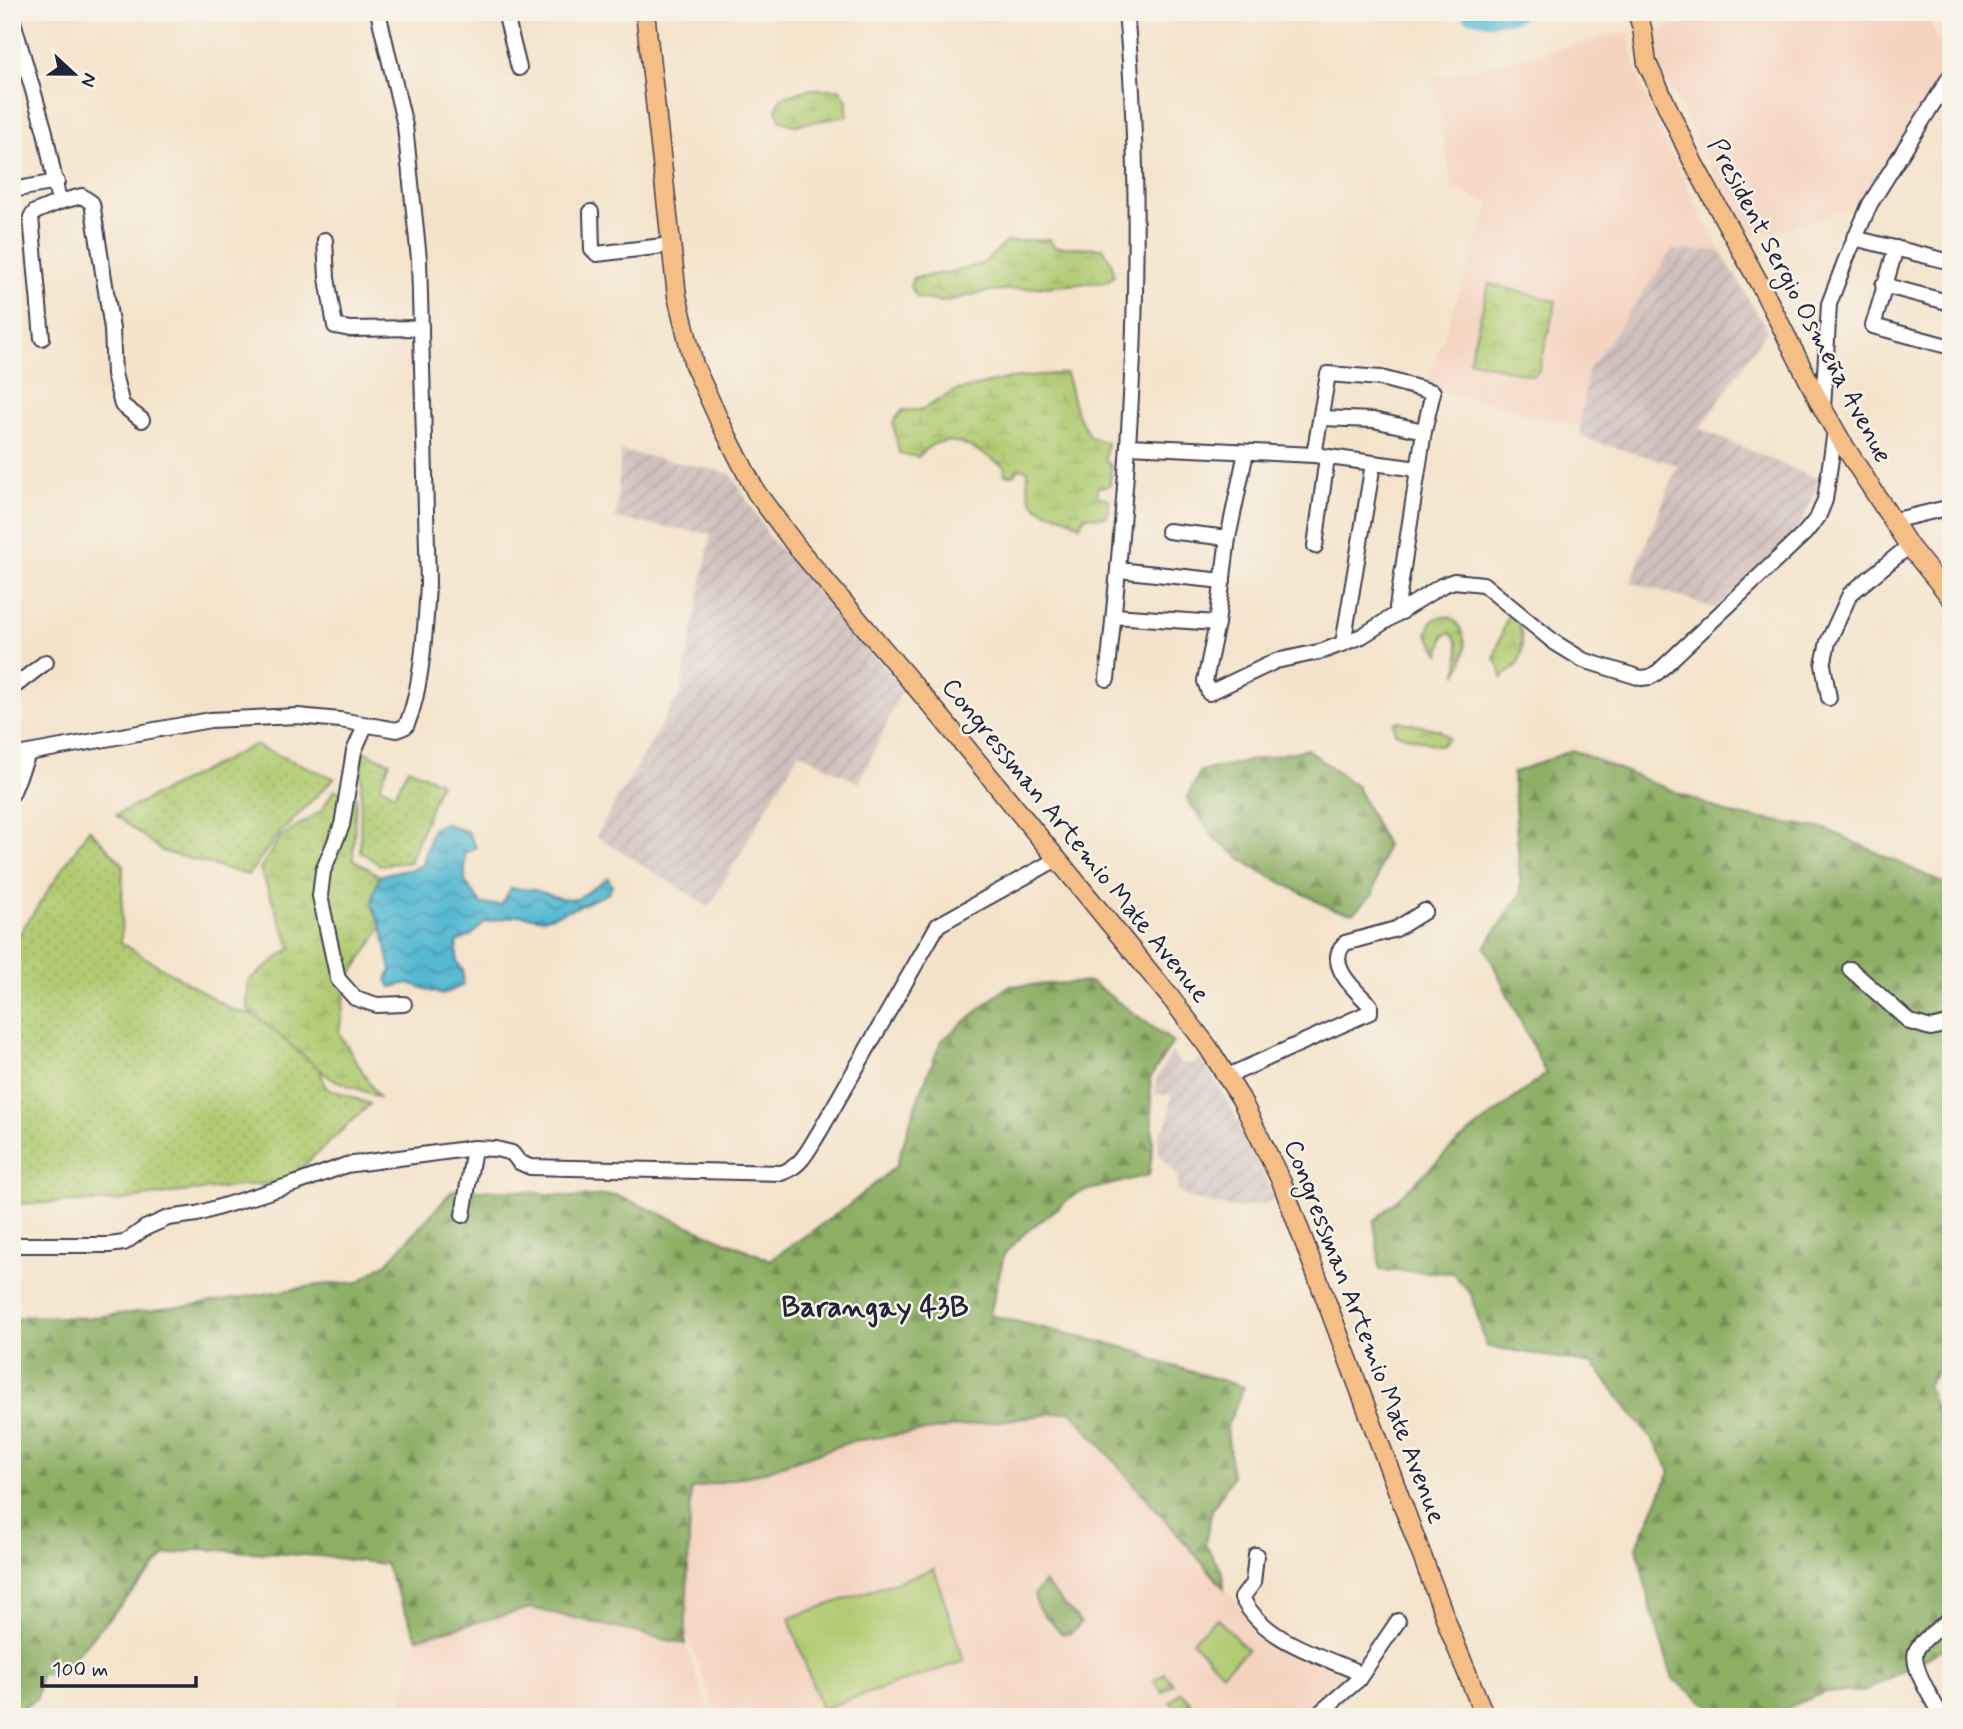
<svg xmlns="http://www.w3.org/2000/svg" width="1963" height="1729" font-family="Mynerve,sans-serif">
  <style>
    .built { fill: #f4d3c0 }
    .industrial { fill: url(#industrial-furrows) }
    .grass { fill: url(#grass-dots); stroke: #697656; stroke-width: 2 }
    .forest { fill: url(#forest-firs); stroke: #57684f; stroke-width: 2 }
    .wetland { fill: url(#wetland-marsh); stroke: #697656; stroke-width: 2 }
    .park { fill: url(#park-crowns); stroke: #697656; stroke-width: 2 }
    .garden { fill: url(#garden-furrows); stroke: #697656; stroke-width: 2 }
    .pitch { fill: #b0cb71; stroke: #697656; stroke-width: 2 }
    .water { fill: url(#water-waves); stroke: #3c6e87; stroke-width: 2 }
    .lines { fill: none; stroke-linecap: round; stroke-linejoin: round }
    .river { stroke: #55b9d3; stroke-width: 19 }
    .minor-casing { stroke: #423f50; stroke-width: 18 }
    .major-casing { stroke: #423f50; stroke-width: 21 }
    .minor { stroke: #fff; stroke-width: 14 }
    .major { stroke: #f6be87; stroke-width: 18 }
    .labels { text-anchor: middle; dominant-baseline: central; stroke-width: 5; stroke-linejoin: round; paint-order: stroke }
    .street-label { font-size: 26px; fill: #22223b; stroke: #f7f3e8 }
    .quarter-label { font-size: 30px; font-weight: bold; fill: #22223b; stroke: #f7f3e8 }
  </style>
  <defs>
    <pattern id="industrial-furrows" width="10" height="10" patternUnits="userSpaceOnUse" patternTransform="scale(1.75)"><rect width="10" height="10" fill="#d0c0bc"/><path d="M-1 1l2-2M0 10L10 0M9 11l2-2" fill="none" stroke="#b2a5a2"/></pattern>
    <pattern id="grass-dots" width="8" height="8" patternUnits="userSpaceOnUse" patternTransform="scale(1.75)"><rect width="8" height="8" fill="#b0cb71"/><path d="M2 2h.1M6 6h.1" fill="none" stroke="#97ae63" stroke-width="1.8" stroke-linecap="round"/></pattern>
    <pattern id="forest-firs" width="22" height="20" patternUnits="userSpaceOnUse" patternTransform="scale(1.75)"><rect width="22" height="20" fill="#8caf63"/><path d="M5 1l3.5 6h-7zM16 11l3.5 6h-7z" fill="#728e53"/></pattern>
    <pattern id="wetland-marsh" width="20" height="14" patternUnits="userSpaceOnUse" patternTransform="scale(1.75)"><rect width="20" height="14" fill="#b0cb71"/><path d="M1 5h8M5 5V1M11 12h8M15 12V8" fill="none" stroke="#97ae63"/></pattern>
    <pattern id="park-crowns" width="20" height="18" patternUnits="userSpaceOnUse" patternTransform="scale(1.75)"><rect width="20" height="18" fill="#b0cb71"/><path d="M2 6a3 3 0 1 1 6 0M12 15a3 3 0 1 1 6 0" fill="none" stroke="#97ae63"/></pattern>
    <pattern id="garden-furrows" width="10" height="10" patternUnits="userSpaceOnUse" patternTransform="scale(1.75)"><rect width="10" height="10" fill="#b0cb71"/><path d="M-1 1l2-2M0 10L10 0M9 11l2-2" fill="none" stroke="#97ae63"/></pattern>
    <pattern id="water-waves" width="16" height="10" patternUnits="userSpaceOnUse" patternTransform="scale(1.75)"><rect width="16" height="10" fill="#55b9d3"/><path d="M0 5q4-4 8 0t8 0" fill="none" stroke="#4696ac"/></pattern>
  </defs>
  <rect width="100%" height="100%" fill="#f7f3e8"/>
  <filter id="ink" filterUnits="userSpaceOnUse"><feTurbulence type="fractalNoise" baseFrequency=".0143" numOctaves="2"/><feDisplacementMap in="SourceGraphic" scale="14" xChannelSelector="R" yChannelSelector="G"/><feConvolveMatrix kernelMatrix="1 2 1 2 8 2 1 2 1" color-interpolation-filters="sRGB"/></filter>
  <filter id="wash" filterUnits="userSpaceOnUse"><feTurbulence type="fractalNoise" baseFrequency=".00686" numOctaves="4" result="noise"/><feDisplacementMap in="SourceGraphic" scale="28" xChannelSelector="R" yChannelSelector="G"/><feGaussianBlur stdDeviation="1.57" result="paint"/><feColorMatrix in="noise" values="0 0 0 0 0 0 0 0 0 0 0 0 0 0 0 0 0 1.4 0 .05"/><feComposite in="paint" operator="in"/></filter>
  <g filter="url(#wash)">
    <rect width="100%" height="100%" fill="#f4e3ca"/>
    <!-- built -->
    <g class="built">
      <path d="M1702 12H1924L1951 62V66L1865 203 1787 229 1751 234 1728 202 1658 63 1653 31 1679 25Z"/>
      <path d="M1628 32 1640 83 1670 153 1720 251 1673 250 1588 371 1579 427 1426 387 1490 204 1452 186 1434 79Z"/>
      <path d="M1951 538V571L1927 543Z"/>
      <path d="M1071 1411 1268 1638 1346 1674 1347 1679 1302 1717H1187L1185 1715 1182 1717H717L686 1629 691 1489 757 1474 853 1441Z"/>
      <path d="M531 1608 685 1644 711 1717H294L312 1711 399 1714 417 1638Z"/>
    </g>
    <!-- industrial -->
    <g class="industrial">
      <path d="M1673 250 1720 251 1767 330 1700 429 1820 480 1802 522 1776 554 1716 608 1631 582 1678 465 1582 438 1579 427 1588 371Z"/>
      <path d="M621 451 730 473 771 539 903 688 859 783 799 752 709 907 596 836 681 691 711 534 616 519Z"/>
      <path d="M1172 1052 1180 1064 1194 1063 1200 1059 1215 1080 1252 1147 1275 1201 1238 1209 1195 1200 1177 1191 1179 1178 1159 1153 1158 1137 1168 1121 1171 1095 1155 1094 1156 1079Z"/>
    </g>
    <!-- grass -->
    <g class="grass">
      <path d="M254 745 334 778 277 836 248 875 162 851 116 815Z"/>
      <path d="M362 751 390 762 380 785 395 794 408 768 440 782 410 862 380 865 360 851Z"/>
      <path d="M89 829 123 864 121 943 233 1010 309 1027 325 1087 370 1104 286 1182 180 1192 116 1201 12 1204V945Z"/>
    </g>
    <!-- forest -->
    <g class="forest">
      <path d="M1307 749 1357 787 1386 845 1373 894 1353 913 1332 909 1254 868 1216 840 1187 799 1200 771Z"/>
      <path d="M1572 750 1730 814 1826 829 1951 887V1364L1940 1370 1927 1385 1949 1446 1951 1645 1863 1692H1825L1766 1717H1742L1718 1712 1673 1679 1650 1607 1637 1546 1670 1472 1659 1449 1593 1364 1486 1346 1471 1294 1453 1273 1380 1270 1374 1221 1459 1141 1546 1074 1485 947 1521 894 1513 773Z"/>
      <path d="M1091 982 1173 1042 1150 1078 1153 1145 1149 1175 1077 1193 1026 1232 1004 1254 990 1315 1139 1351 1156 1361 1244 1387 1227 1426 1232 1477 1212 1510 1205 1544 1223 1573 1224 1588 1071 1411 853 1441 756 1474 691 1489 685 1644 531 1608 417 1638 385 1564 318 1556 201 1549 165 1556 58 1675 40 1674 37 1699 12 1715V1321L26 1316 86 1318 196 1305 319 1285 358 1282 388 1262 453 1190H512L572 1197 616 1195 770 1260 848 1206 896 1166 916 1104 941 1041 1008 986Z"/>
      <path d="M1044 1582 1081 1623 1071 1633 1063 1634 1059 1631 1038 1608 1034 1595Z"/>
    </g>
    <!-- wetland -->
    <g class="wetland">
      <path d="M809 89H839L847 100V116L795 125 781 121 776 110 781 98Z"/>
      <path d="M1049 239 1054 247 1103 248 1112 264 1114 276 1106 282 990 291 941 302 918 298 910 287 913 278 958 271 984 263 1006 242Z"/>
      <path d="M1066 373 1077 414 1090 437 1107 443 1105 459 1111 466 1110 485 1105 487H1097V496L1109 499V510L1106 517 1085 516 1080 525C1072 522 1067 516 1059 515 1031 510 1026 498 1028 470L1018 468 1014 475H1005L1004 466C975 449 944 425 918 457L899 453 893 422 903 410H921L955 391 1010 378Z"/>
      <path d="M1511 605C1520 622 1528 649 1516 666 1512 670 1506 674 1502 678L1500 668 1494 658Z"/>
      <path d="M1441 616 1451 617C1469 634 1468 653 1457 675 1459 660 1462 644 1451 633L1444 635 1440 654 1427 633 1432 621Z"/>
      <path d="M1398 721 1440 730 1449 739 1440 746 1395 733 1394 723Z"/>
      <path d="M334 790 356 796 353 859 380 876C371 900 372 904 382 927L347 981 339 1033 378 1097 330 1078 247 1008 248 981 291 948 260 869 280 837 321 811Z"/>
    </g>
    <!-- park -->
    <path class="park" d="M1489 284 1556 301 1539 371 1533 376 1469 360Z"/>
    <!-- garden -->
    <g class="garden">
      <path d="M1164 1673 1173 1684 1163 1693 1154 1680Z"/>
      <path d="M1181 1692 1191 1703 1180 1713 1170 1702Z"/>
    </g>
    <!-- pitch -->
    <g class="pitch">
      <path d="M934 1569 964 1661 821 1709 789 1618Z"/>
      <path d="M1217 1618 1247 1650 1222 1673 1192 1641Z"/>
    </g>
    <!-- water -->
    <path class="water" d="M444 823 468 832 476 847 465 853V881L481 904 501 905 511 888 535 890 560 898 577 899 608 878 612 885 609 893 580 906 544 919 520 915 485 922 472 935 457 942V962L463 970V985L442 995 409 983 391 987 387 980 391 970 382 927 372 905 374 892 380 876C397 868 407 874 423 864L432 829Z"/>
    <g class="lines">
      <!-- river -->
      <path class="river" d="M1470 12 1490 16 1516 12"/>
    </g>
  </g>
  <g filter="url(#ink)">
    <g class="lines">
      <defs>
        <g id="minor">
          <path d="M505 12 519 68"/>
          <path d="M12 18 45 132 59 202 35 212 31 217 42 338"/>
          <path d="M12 190 57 182"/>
          <path d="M59 202 82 196 92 203 112 329 114 374 122 405 142 420"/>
          <path d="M591 212 592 249 597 254 671 245"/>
          <path d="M1854 238 1951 262"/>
          <path d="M325 240 327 278 335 326 350 329 421 328"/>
          <path d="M1896 248 1873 326 1951 347"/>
          <path d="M1883 285 1951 303"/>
          <path d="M1823 408 1829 304 1846 259 1870 204 1951 75"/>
          <path d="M1321 418 1373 420 1424 431"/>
          <path d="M1129 446 1314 455 1418 469"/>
          <path d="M1246 452 1228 538 1217 623 1205 681 1209 693 1276 661 1323 651 1362 636 1441 586 1454 581 1483 584 1554 642 1583 660 1641 678 1650 677 1658 672 1804 534 1818 517 1825 500 1835 431"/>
          <path d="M1314 455 1328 374 1381 378 1433 392 1424 431 1397 607 1402 612"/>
          <path d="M1892 521 1951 507"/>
          <path d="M1168 531 1228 538"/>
          <path d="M1315 546 1327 457"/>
          <path d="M1118 570 1223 581"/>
          <path d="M1114 616 1217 623"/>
          <path d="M1343 644 1373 464"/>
          <path d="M1107 679C1131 457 1147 235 1126 12"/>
          <path d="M12 688 46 662"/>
          <path d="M1829 698 1823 665 1828 642 1850 594 1909 546"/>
          <path d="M365 726 354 751 342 825 323 871 320 896 338 979 355 998 377 1005 404 1004"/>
          <path d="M12 756 210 720 298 716 340 720 397 730 406 726C422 692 426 622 428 583L419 259 405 126 378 12"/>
          <path d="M12 794 28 754"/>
          <path d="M1850 969 1910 1022 1931 1028 1951 1023"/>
          <path d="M1228 1076 1370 1012V1005C1356 991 1324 964 1345 943L1396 929 1425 911"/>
          <path d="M463 1215 474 1148"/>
          <path d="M12 1245H109L124 1243 145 1228 168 1218 197 1214 297 1183 346 1165 474 1148 496 1149 512 1153 519 1162 530 1167 781 1173C802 1167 809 1148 820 1131L938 925 1057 859"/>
          <path d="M1256 1555 1253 1583 1242 1598C1263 1639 1313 1653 1353 1670L1358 1675V1680L1315 1717"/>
          <path d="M1358 1680 1398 1621"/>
          <path d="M1942 1717C1934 1702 1908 1664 1917 1649 1924 1637 1941 1627 1951 1618"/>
        </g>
        <g id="major">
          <path d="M645 12 677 296 694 365 719 420 756 492 800 551 941 717 1170 997 1208 1047 1241 1099 1282 1183 1452 1636 1485 1717"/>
          <path d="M1637 12 1642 28 1647 63 1693 162 1764 292 1823 409 1843 444 1909 546 1951 598"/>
        </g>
      </defs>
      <!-- minor casing -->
      <use href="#minor" class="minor-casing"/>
      <!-- major casing -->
      <use href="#major" class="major-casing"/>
      <!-- minor -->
      <use href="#minor" class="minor"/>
      <!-- major -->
      <use href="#major" class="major"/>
    </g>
  </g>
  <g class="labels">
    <!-- street labels -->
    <g class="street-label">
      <text transform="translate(1799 301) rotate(62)">President Sergio Osmeña Avenue</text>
      <text transform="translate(1075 841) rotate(51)">Congressman Artemio Mate Avenue</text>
      <text transform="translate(1364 1332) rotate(69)">Congressman Artemio Mate Avenue</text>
    </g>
    <!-- quarter labels -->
    <g class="quarter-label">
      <text x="875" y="1307">Barangay 43B</text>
    </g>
  </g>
  <!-- margin -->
  <rect width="1963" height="1729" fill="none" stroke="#f7f3e8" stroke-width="42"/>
  <!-- north arrow -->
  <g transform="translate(74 74) rotate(112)" stroke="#f7f3e8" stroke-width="5" paint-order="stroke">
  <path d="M0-5L12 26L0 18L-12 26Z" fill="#22223b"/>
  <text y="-10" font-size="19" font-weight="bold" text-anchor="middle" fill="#22223b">N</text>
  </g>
  <!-- scale -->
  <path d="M42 1676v10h154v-10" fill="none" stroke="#22223b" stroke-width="3.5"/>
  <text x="52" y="1676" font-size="21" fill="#22223b" stroke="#f7f3e8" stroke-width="5" paint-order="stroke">100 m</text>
</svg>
